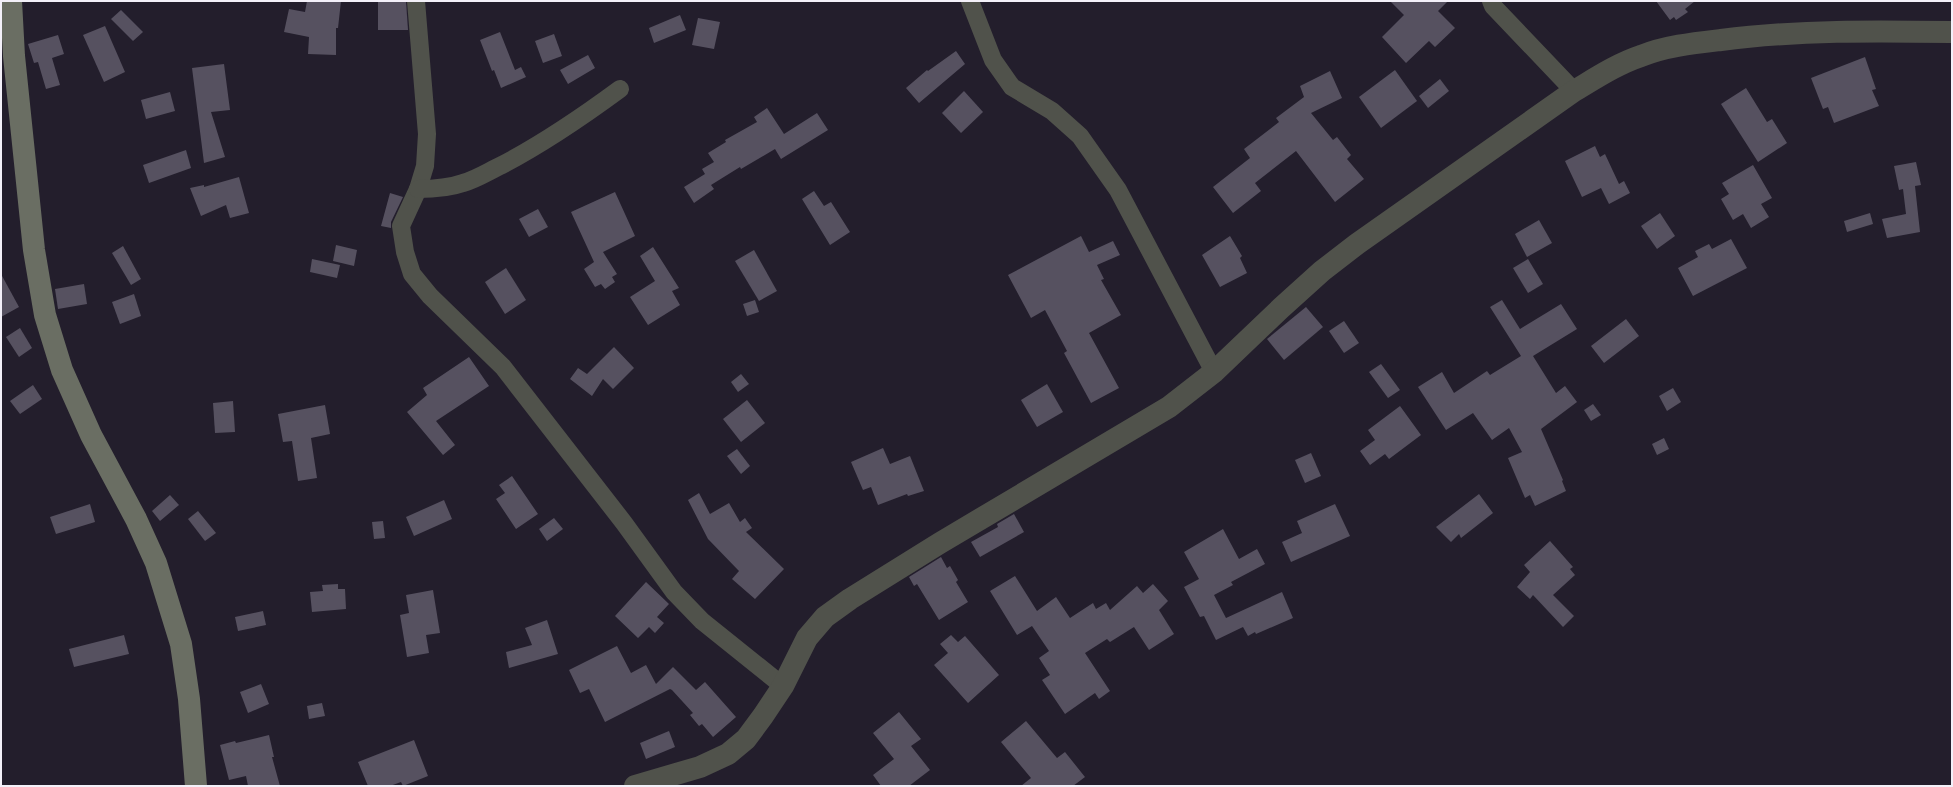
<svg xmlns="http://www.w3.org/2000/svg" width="1953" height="787" font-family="'PT Sans',sans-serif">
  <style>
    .building { fill: #565160 }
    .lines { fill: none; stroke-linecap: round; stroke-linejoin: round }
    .minor { stroke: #50524b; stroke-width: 18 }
    .tertiary { stroke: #50524b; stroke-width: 22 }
    .secondary { stroke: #6a6e63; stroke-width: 22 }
  </style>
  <rect width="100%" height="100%" fill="#231e2c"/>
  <!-- building -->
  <g class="building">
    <path d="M307 1H341L338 28H336V55L308 54 309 37 284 32 289 9 305 12Z"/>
    <path d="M378 1H406L408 30H378Z"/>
    <path d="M1390 1H1448L1438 11 1455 28 1435 47 1429 41 1406 63 1382 37 1404 15Z"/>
    <path d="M1656 1H1695L1685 9 1688 12 1676 20 1674 17 1670 20Z"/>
    <path d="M121 10 143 32 133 41 111 19Z"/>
    <path d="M680 15 686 30 654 43 649 28Z"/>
    <path d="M698 18 720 22 714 49 692 45Z"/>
    <path d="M105 26 125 72 104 82 83 35Z"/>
    <path d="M500 32 515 70 521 67 526 77 501 88 494 70 492 71 480 40Z"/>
    <path d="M554 34 562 56 543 63 535 41Z"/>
    <path d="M58 35 64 54 52 58 60 85 46 89 38 62 34 63 28 44Z"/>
    <path d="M956 51 965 64 919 103 906 88 927 70 928 71Z"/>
    <path d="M588 55 595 68 568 84 560 70Z"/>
    <path d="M1865 57 1876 89 1872 90 1879 106 1834 123 1828 107 1823 109 1811 78Z"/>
    <path d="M224 64 230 110 211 112 225 157 204 163 192 68Z"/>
    <path d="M1395 70 1417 101 1381 128 1359 97Z"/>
    <path d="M1330 71 1342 98 1311 113 1333 140 1337 137 1351 155 1347 159 1364 179 1335 202 1296 151 1255 183 1261 191 1233 213 1213 187 1250 158 1244 149 1279 122 1276 118 1304 97 1300 86Z"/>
    <path d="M1440 79 1449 91 1428 108 1419 96Z"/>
    <path d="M1746 88 1767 122 1772 119 1787 143 1758 162 1721 104Z"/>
    <path d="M964 91 983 112 961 133 942 113Z"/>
    <path d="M170 92 175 111 146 119 141 100Z"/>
    <path d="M767 108 784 134 817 113 828 130 781 159 775 149 741 169 740 167 711 185 714 189 694 203 684 187 705 174 702 169 714 162 708 153 726 142 725 140 757 122 754 117Z"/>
    <path d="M1595 146 1600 157 1605 154 1619 184 1624 181 1630 193 1609 204 1601 188 1582 197 1565 161Z"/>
    <path d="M186 150 191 168 149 183 143 165Z"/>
    <path d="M1916 162 1921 185 1915 186 1920 232 1887 238 1882 219 1906 214 1903 189 1899 190 1894 166Z"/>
    <path d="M1753 165 1772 198 1761 204 1769 217 1751 228 1743 214 1733 220 1721 199 1729 194 1722 183Z"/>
    <path d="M239 177 249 213 230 218 226 205 201 216 190 188 204 185V187Z"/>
    <path d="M814 191 824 206 831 202 850 232 830 245 802 199Z"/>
    <path d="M615 192 635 236 603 252 617 274 612 277 615 282 605 289 601 284 595 287 584 269 594 262 571 212Z"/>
    <path d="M390 193 403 197 391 222V228L381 226Z"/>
    <path d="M538 209 548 227 529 237 519 219Z"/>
    <path d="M1660 213 1675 236 1657 249 1641 226Z"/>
    <path d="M1870 213 1873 224 1847 232 1844 221Z"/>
    <path d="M1539 220 1552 243 1527 257 1515 234Z"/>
    <path d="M1081 236 1089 252 1113 241 1120 255 1097 265 1104 279 1101 280 1121 315 1089 333 1119 388 1091 403 1064 353 1067 351 1045 310 1031 318 1008 275Z"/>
    <path d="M1230 236 1242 256 1240 258 1247 273 1220 287 1202 255Z"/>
    <path d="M1731 239 1747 268 1693 296 1678 268 1698 257 1695 251 1709 244 1712 249Z"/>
    <path d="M336 245 357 250 354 266 333 261Z"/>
    <path d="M123 246 141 279 131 285 112 253Z"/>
    <path d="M653 247 679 288 672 291 680 305 648 325 630 297 655 281 640 256Z"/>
    <path d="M754 250 777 291 759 301 735 261Z"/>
    <path d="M312 259 340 265 337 278 310 272Z"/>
    <path d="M1528 259 1543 284 1528 293 1513 268Z"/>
    <path d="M506 268 526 300 505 314 485 282Z"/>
    <path d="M1 274 19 307 1 317Z"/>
    <path d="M84 284 87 304 58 309 55 289Z"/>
    <path d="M134 294 141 316 120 324 112 302Z"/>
    <path d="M755 300 759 312 747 316 743 304Z"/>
    <path d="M1502 300 1520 329 1561 304 1577 329 1533 356 1556 393 1565 386 1577 402 1541 429 1563 480 1562 481 1566 491 1535 506 1530 495 1525 498 1508 458 1522 452 1509 428 1492 440 1473 413 1446 430 1418 387 1442 372 1454 393 1487 371 1490 375 1521 356 1490 307Z"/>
    <path d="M1306 307 1323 327 1284 360 1267 339Z"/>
    <path d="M1626 319 1639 336 1604 363 1591 346Z"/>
    <path d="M1344 321 1359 343 1344 353 1329 331Z"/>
    <path d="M20 328 32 348 19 357 6 337Z"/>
    <path d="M614 347 634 368 613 389 603 379 592 396 570 379 578 368 587 374Z"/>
    <path d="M469 357 489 386 436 421 455 445 443 455 407 412 427 395 423 388Z"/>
    <path d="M1381 364 1400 390 1388 398 1369 372Z"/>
    <path d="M741 374 749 384 738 392 731 382Z"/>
    <path d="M1047 384 1063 412 1037 427 1021 400Z"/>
    <path d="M33 385 42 399 20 414 10 401Z"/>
    <path d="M1673 388 1681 402 1667 411 1659 396Z"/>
    <path d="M747 400 765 423 741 442 723 419Z"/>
    <path d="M233 401 235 432 215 433 213 403Z"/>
    <path d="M1593 404 1601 415 1591 421 1584 410Z"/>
    <path d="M325 405 330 434 311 438 317 478 298 481 292 441 283 442 278 414Z"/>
    <path d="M1400 406 1421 435 1389 459 1385 454 1370 465 1360 451 1375 440 1368 430Z"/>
    <path d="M1664 438 1669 449 1657 455 1652 444Z"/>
    <path d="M883 448 890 464 910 456 924 491 908 496 907 494 878 505 871 487 863 490 851 462Z"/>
    <path d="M737 449 750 466 741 474 727 456Z"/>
    <path d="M1311 453 1321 476 1305 483 1295 460Z"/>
    <path d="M512 476 538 514 516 529 496 499 505 493 499 485Z"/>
    <path d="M699 493 710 514 729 503 740 522 745 518 752 528 746 532 784 569 755 599 732 579 739 571 708 539 688 500Z"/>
    <path d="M1479 494 1493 513 1461 538 1459 534 1451 542 1436 527Z"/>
    <path d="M170 495 179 505 160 521 152 511Z"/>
    <path d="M444 500 452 519 414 536 406 517Z"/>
    <path d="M90 504 95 522 56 534 50 517Z"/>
    <path d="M1335 504 1350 536 1291 562 1282 542 1302 533 1297 521Z"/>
    <path d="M198 511 216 533 205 541 188 519Z"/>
    <path d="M1014 514 1024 532 980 557 971 542 998 527 997 524Z"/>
    <path d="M554 518 563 529 547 541 539 529Z"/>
    <path d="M383 521 385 538 374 539 372 522Z"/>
    <path d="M1223 529 1239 559 1257 549 1265 564 1231 582 1233 585 1214 595 1226 618 1282 592 1293 618 1256 634 1255 632 1248 636 1243 627 1216 640 1204 616 1200 617 1184 587 1199 579 1184 552Z"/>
    <path d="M1550 541 1573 567 1570 569 1575 575 1553 595 1574 616 1563 627 1533 595 1530 599 1517 587 1530 572 1524 565Z"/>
    <path d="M941 557 947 568 950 566 958 580 956 582 968 602 939 620 917 584 914 586 909 577Z"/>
    <path d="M1015 576 1037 611 1056 597 1070 618 1093 603 1096 609 1106 603 1110 610 1137 586 1143 593 1153 584 1168 601 1159 610 1174 634 1149 650 1134 627 1110 642 1107 639 1085 653 1110 691 1099 699 1095 693 1065 714 1042 680 1050 675 1039 658 1049 651 1032 626 1017 635 990 591Z"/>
    <path d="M646 582 669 604 657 617 664 623 655 633 649 627 638 638 615 616Z"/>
    <path d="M338 584V589H345L346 609 312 612 310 592 323 591 322 585Z"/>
    <path d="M433 590 440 633 426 635 429 653 407 657 400 615 409 613 406 595Z"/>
    <path d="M263 611 266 625 238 631 235 617Z"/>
    <path d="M547 620 558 654 509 668 506 652 532 645 525 628Z"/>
    <path d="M124 635 129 654 74 667 69 649Z"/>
    <path d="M951 635 958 642 965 636 999 675 968 703 934 665 948 653 940 644Z"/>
    <path d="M617 646 631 673 646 665 656 684 673 667 696 690 705 682 736 717 713 737 702 724 699 726 690 715 693 713 672 690 670 689 605 722 589 689 580 693 569 670Z"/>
    <path d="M261 684 269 704 248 713 240 692Z"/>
    <path d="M322 703 325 716 309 719 307 706Z"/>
    <path d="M899 712 921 739 911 746 930 770 909 786H881L873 775 894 759 873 733Z"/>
    <path d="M1026 721 1057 758 1065 752 1085 777 1073 786H1021L1031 778 1001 742Z"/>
    <path d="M669 731 675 747 646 759 640 743Z"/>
    <path d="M269 735 274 757H272L280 786H248L246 776 229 780 220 745 235 741 236 743Z"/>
    <path d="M414 740 428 776 403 786 401 782 390 786H368L358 762Z"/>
  </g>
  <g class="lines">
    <!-- minor -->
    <g class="minor">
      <path d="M416 1 427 134 425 166 418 189 401 226 405 252 412 274 430 296 503 367 624 523 674 592 702 621 783 686"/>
      <path d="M970 1 993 60 1012 87 1052 111 1080 136 1118 190 1214 372"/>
      <path d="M1491 1 1493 6 1574 91"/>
      <path d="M418 189C433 189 449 188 463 183 477 179 489 171 502 165 544 143 582 117 620 89"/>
    </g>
    <!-- tertiary -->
    <path class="tertiary" d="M635 786 700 767 728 754 746 739 763 716 783 686 807 638 825 617 850 599 940 543 1169 407 1214 372 1281 308 1322 271 1357 244 1574 91C1596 78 1617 64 1641 56 1666 46 1695 43 1721 40 1798 30 1875 31 1952 32"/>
    <!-- secondary -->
    <path class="secondary" d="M11 1 14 56 34 250 45 315 62 370 91 435 136 519 156 563 181 644 189 699 196 786"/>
  </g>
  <!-- border -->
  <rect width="1953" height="787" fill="none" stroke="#f3f0f9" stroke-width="4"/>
</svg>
